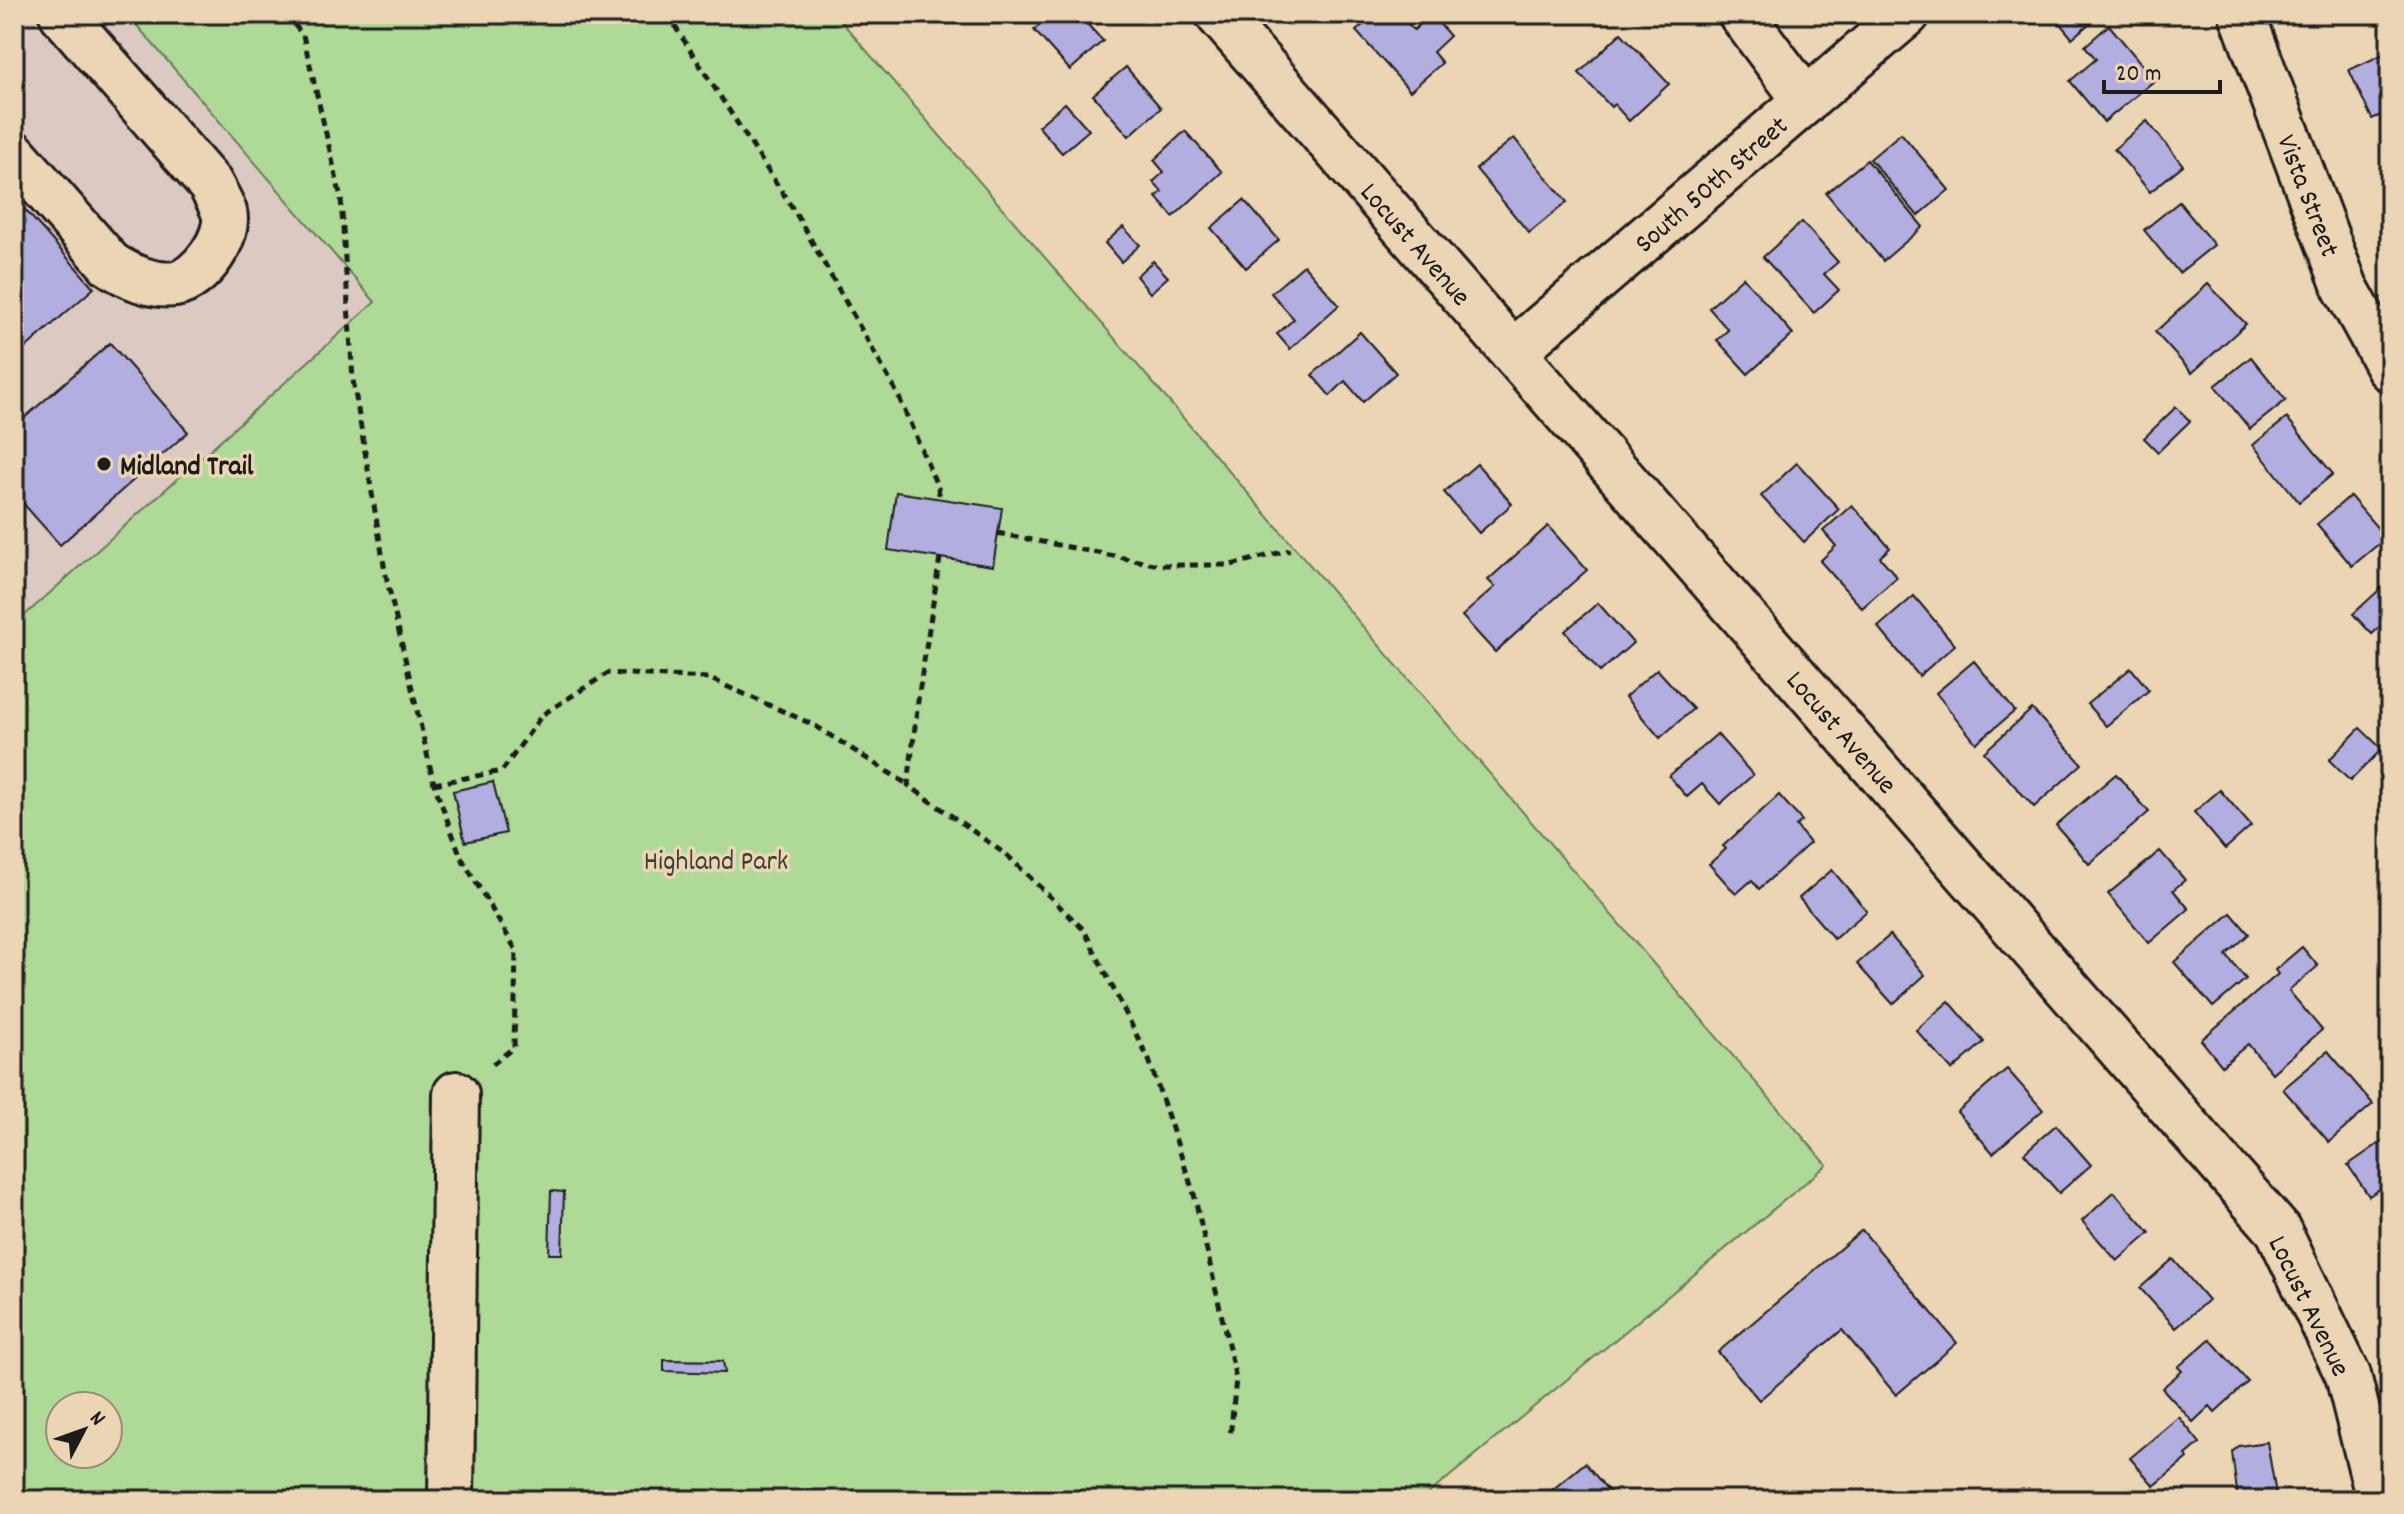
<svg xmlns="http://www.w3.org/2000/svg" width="2404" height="1514" font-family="Dekko,sans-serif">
<rect width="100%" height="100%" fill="#ecd5b5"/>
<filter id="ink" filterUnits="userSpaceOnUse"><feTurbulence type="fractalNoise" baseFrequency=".0125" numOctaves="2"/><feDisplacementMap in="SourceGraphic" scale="16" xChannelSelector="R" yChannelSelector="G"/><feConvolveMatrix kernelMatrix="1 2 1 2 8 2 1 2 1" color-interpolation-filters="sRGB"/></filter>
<g filter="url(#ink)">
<!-- built -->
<path fill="#dbc9c2" d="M14,14h113l249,288 -362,323z"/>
<!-- green -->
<path fill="#afd996" stroke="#667a59" stroke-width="2" fill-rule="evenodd" d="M127,14h708l992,1151 -406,335h-1407v-875l361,-323zM60,1406h48v48h-48z"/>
<!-- building -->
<g fill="#b2aee0" stroke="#1c1c1c" stroke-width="2">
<path d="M1052,14h26l25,27 -33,29 -36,-40z"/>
<path d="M1375,14h24l15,16 17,-16 19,22 -17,16 9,11 -32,28 -54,-60z"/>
<path d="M2052,14h49l-29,24z"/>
<path d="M2109,25l46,55 -51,42 -34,-41 26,-22 -11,-13z"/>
<path d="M1621,33l48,51 -40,37 -15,-17 -3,3 -32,-34z"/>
<path d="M2390,51v60l-18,8 -23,-49z"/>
<path d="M1126,67l35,41 -32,28 -36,-41z"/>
<path d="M1065,103l24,27 -27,23 -24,-27z"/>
<path d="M2147,121l36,44 -33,27 -36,-43z"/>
<path d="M1185,131l37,41 -49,45 -17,-20 6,-5 -9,-10 11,-10 -10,-12z"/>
<path d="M1901,133l48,57 -31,26 -48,-57z"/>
<path d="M1514,138l53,64 -38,31 -53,-64z"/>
<path d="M1867,160l56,67 -40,34 -57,-68z"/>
<path d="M14,197l80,91 -80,70z"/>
<path d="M1244,200l35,40 -33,28 -35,-40z"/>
<path d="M2179,202l35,43 -35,28 -35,-43z"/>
<path d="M1802,222l36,40 -14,12 15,16 -25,23 -51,-56z"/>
<path d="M1123,227l17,18 -19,17 -16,-19z"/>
<path d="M1153,261l15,16 -18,16 -14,-17z"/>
<path d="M1304,265l35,40 -49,44 -13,-15 17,-15 -23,-26z"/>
<path d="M1743,277l50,57 -45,40 -31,-34 11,-10 -19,-22z"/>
<path d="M2208,284l38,40 -54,49 -37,-41z"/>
<path d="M1360,332l36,41 -33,29 -18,-21 -15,15 -18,-21z"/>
<path d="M110,343l78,89 -128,113 -46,-52v-66z"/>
<path d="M2251,357l35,43 -36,29 -35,-43z"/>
<path d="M2176,407l14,14 -32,31 -14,-14z"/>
<path d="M2287,418l46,56 -34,28 -46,-57z"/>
<path d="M1797,463l42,46 -35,33 -43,-46z"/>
<path d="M1477,464l35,40 -33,29 -35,-41z"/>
<path d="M896,492l106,16 -9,58 -105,-16z"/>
<path d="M2350,496l36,42 -34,28 -35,-42z"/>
<path d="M1852,505l38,43 -10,9 17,20 -35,31 -42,-47 16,-15 -13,-15z"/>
<path d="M1548,526l39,44 -92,82 -33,-36 33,-29 -7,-7z"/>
<path d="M2390,580v38l-18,16 -19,-20z"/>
<path d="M1914,596l41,49 -36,31 -41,-49z"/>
<path d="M1598,603l35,40 -33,29 -35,-41z"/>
<path d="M1974,661l41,50 -39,32 -40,-50z"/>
<path d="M2131,668l18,22 -43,36 -19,-22z"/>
<path d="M1657,669l36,40 -33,29 -35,-41z"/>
<path d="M2032,709l50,55 -48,43 -50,-55z"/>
<path d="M2360,728l22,21 -32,32 -21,-21z"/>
<path d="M1717,734l36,41 -33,29 -18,-20 -15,13 -18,-21z"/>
<path d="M2116,774l33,38 -60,52 -33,-39z"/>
<path d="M493,782l13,51 -41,9 -12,-51z"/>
<path d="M2220,790l31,36 -26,23 -31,-37z"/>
<path d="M1779,795l23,26 -6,5 14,17 -51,46 -7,-9 -16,14 -27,-30 17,-15 -3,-3z"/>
<path d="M2160,851l25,29 -12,10 16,19 -40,34 -41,-49z"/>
<path d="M1832,870l35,41 -33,28 -35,-41z"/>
<path d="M2231,913l18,21 -23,21 20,24 -33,28 -39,-45z"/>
<path d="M1890,935l35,40 -32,29 -36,-40z"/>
<path d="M2302,947l16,19 -29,25 33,39 -50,43 -24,-29 -26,22 -21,-26 77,-66 -3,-4z"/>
<path d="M1949,1001l35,41 -32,28 -36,-40z"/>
<path d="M2328,1051l45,53 -44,38 -46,-53z"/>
<path d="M2007,1069l36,41 -50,43 -36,-41z"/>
<path d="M2056,1125l35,40 -32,28 -35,-40z"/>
<path d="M2390,1136v46l-21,14 -21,-31z"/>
<path d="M551,1191l13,1 -2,62h-13z"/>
<path d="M2114,1192l36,41 -33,28 -35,-40z"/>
<path d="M1862,1230l95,113 -61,52 -54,-65 -83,70 -41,-48z"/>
<path d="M2173,1259l35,41 -32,28 -36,-40z"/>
<path d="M2210,1339l38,43 -33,30 -5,-6 -17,16 -31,-34 20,-17 -4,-4z"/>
<path d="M664,1360l59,1 2,12 -61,-2z"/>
<path d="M2179,1417l21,26 -14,12 2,3 -34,28 -24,-28z"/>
<path d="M2267,1442l10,58h-39l-6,-48 7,-6z"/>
<path d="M1585,1463l31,37h-76z"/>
</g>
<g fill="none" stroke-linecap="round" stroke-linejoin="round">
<!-- minor casing -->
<g stroke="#1c1c1c" stroke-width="50">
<g id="minor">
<path d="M1218,14l1060,1216 70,145 31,125"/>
<path d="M1741,14l65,87"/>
<path d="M2242,14l103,273 45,82"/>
<path d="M14,154l96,110c18,12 43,23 65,20 25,-4 56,-48 49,-72 -3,-9 -9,-19 -14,-28l-148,-170"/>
<path d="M1513,352l394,-338"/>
<path d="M451,1500l5,-406"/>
</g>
</g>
<!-- path -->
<g stroke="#1c1c1c" stroke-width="5" stroke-dasharray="8 6" stroke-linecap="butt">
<path d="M285,14l18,21 38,163 12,182 32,191 49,213 27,73 55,93 -2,97 -26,21"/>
<path d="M667,14l131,203 99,176 41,95 2,11"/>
<path d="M997,533l162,32h72l59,-15"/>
<path d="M940,558l-21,135 -11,92 100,71 76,74 65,130 45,134 42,185 -6,59"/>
<path d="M434,784l68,-13 40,-56 66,-42 100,5 106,47 93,59"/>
</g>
<!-- minor -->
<use href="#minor" stroke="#ecd5b5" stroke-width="44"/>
</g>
</g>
<!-- markers -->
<circle fill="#1c1c1c" stroke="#ecd5b5" stroke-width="3" cx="104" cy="464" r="8"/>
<g text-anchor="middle" stroke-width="7" stroke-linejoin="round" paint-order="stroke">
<!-- street labels -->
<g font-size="28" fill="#1c1c1c" stroke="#ecd5b5">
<text transform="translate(1710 183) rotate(-41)" y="10">South 50th Street</text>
<text transform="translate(2310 195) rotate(69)" y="10">Vista Street</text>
<text transform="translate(1417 243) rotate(49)" y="10">Locust Avenue</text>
<text transform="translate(1843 731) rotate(49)" y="10">Locust Avenue</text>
<text transform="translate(2311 1305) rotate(64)" y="10">Locust Avenue</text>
</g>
<!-- poi labels -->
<g font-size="28" font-weight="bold" fill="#1c1c1c" stroke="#ecd5b5" text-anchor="start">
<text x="120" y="474">Midland Trail</text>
</g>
<!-- park labels -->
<g font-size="28" fill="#394234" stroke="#ecd5b5">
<text x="716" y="869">Highland Park</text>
</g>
</g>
<!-- margin -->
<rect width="2404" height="1514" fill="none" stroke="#ecd5b5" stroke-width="48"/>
<rect x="24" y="24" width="2356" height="1466" fill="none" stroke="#1c1c1c" stroke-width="3" filter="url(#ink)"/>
<!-- north arrow -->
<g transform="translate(84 1430) rotate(49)"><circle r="38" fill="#ecd5b5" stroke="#998b78" stroke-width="2"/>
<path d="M0-6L14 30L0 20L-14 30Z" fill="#1c1c1c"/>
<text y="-12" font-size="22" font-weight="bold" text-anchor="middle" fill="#1c1c1c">N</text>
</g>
<!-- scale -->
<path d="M2104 80v12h116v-12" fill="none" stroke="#1c1c1c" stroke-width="4"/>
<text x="2116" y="80" font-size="24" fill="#1c1c1c" stroke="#ecd5b5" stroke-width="6" paint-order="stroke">20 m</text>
</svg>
